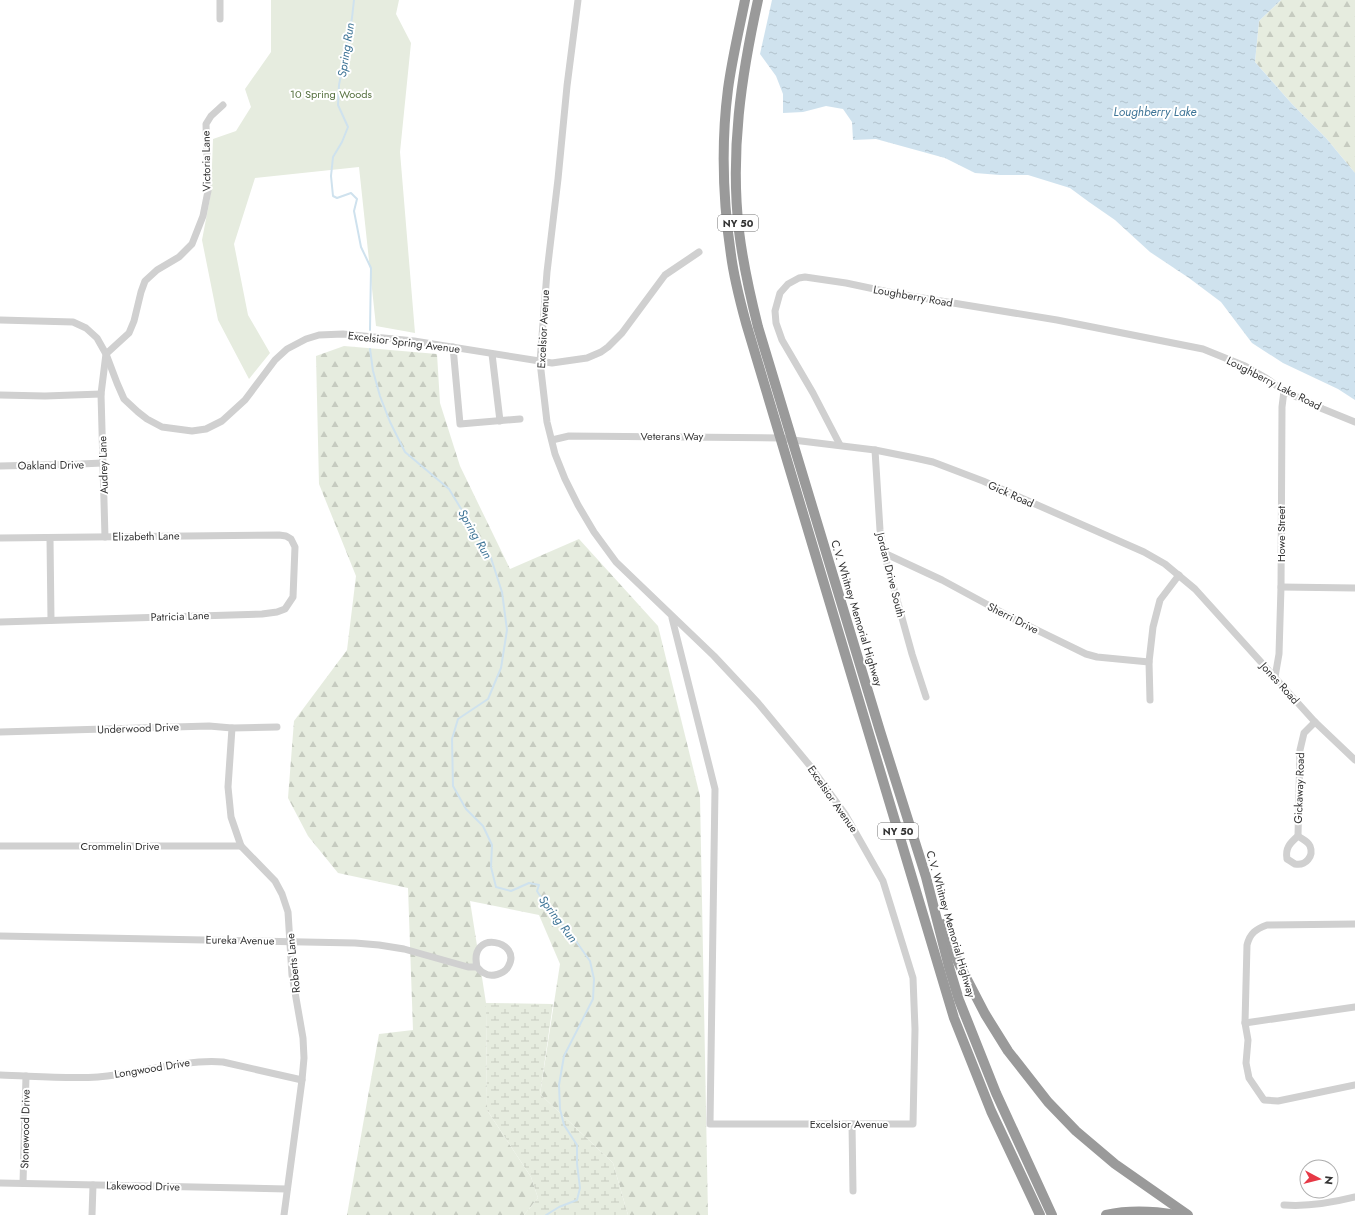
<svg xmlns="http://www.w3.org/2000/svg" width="1355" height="1215" font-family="Jost,sans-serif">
<defs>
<pattern id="forest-firs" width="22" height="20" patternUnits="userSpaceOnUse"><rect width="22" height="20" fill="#e6ecdf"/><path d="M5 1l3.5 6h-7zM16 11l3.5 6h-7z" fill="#c6cbc0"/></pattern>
<pattern id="wetland-marsh" width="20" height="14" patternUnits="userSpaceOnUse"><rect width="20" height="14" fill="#e6ecdf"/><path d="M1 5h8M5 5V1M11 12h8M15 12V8" fill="none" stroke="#c6cbc0"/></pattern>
<pattern id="water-ripples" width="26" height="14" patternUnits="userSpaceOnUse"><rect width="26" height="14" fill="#cfe2ee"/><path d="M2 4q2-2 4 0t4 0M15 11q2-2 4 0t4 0" fill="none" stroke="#b2c2cd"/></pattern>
</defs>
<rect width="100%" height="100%" fill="#fff"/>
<!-- forest -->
<g fill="url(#forest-firs)">
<path d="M1281,0h74v173l-29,-35 -34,-34 -37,-42 4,-41z"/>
<path d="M344,346l93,8 3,49 20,63 50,103 69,-30 79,87 42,170 8,419h-80l-15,-52 -73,-69 20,-130 -21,-49 -69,-14 16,102 1,107 44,67 7,21 -14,17h-177l32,-181 34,-4 -5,-142 -70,-15 -30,-37 -20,-38 6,-77 53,-71 9,-74 -37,-92 -3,-128z"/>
</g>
<!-- wetland -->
<path fill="url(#wetland-marsh)" d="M486,1003l67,1 -13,90 73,69 15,52h-104l14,-17 -7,-21 -44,-67z"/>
<!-- green -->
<path fill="#e6ecdf" d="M271,0h128l-3,14 15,29 -11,109 15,181 -39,-7 -17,-159 -104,11 -21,66 14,71 22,38 -21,26 -31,-59 -16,-80 9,-47 2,-54 23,-8 15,-24 -6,-18 26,-37z"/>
<!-- water -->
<path fill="url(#water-ripples)" d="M772,0h509l-22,21 -4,41 37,42 34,34 29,35v227l-17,-11 -55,-26 -31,-20 -31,-41 -32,-24 -39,-26 -35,-32 -26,-18 -19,-14 -42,-13h-28l-25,-2 -30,-15 -69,-19 -23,1 -1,-18 -9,-13 -17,-3 -23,6 -20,1v-19l-7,-18 -16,-22z"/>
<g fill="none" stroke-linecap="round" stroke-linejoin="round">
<!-- stream -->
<g stroke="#cfe2ee" stroke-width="2">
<path d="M354,0l-2,18 -13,67 -1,20 10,22 -6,15 -9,15 -2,19 2,20 4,2 14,-5 6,6 -3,12 7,36 10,21 -1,62"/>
<path d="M370,349l3,22 7,25 10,26 15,30 44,37 42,69 11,34 5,38 -6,38 -13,31 -30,20 -6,20 1,47 13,23 17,17 9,19 -1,22 5,20 15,4 18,-8 10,2 -2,6 7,11 29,35 17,24 4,18 -1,20 -29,57 -5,29 1,24 4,16 13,20v19l3,24 -3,12 -18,7 -13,8"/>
</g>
<!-- minor -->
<g stroke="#d0d0d0" stroke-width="7">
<path d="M220,0v19"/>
<path d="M578,0l-11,86 -9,93 -11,93 -7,90 7,60 8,32 10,25 13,26 16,27 22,30 98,94 44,47 53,64 34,47 38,67 30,97 2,51 -2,95h-203l5,-335 -43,-171"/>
<path d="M223,105l-12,11 -5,8 2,67 -5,25 -11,28 -13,13 -22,13 -12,11 -4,11 -7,29 -5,12 -23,21 11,29 7,16 14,13 9,7 15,8 30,4 14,-2 16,-8 23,-21 30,-40 12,-11 19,-10 13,-4 24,-1 71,7 138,22 35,-5 14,-6 7,-5 14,-14 43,-58 34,-23"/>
<path d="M0,320l73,2 13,6 11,10 9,16 -5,40 4,143"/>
<path d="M453,347l7,77 60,-5"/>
<path d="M492,354l8,67"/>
<path d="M0,395l45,1 56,-2"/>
<path d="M552,440l17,-4 212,2 12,2 82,10 40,8 18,4 50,19 161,71 21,12 30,25 120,133 40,38"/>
<path d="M840,445l-27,-52 -31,-53 -6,-17 -1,-12 5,-18 8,-9 11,-6 6,-1 41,6 52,11 159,26 146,29 42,17 21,12 18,13 39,18 32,13"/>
<path d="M875,450l5,80 4,23 28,101 14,43"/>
<path d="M0,466l81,-2 21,-1"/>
<path d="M0,538l279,-3 7,1 5,3 4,8 -2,50 -8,12 -8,3 -15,2 -262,8"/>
<path d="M50,538l1,82"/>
<path d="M884,553l58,27 72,39 72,35 11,3 52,5"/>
<path d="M1281,587l74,1"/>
<path d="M1275,677l4,-23 2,-67 1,-180 2,-16"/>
<path d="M1150,700l-1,-38 4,-35 7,-27 19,-25"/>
<path d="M232,728l-4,59 3,30 10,29 34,35 7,13 6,18 4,63 11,63 1,20 -2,22 -18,135"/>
<path d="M0,732l209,-6 23,2 45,-1"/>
<path d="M1298,836l2,-86 4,-17 11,-11"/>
<path d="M1298,836c4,3 10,5 12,10 4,10 -4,20 -15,18 -2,-1 -6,-4 -8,-5 -2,-11 3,-16 11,-23z"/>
<path d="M0,846h241"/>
<path d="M1355,924l-88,1c-11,4 -17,8 -20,20l-2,78 3,17 -2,23 3,15 15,22 14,1 77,-16"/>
<path d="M0,936l355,7 24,2 25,4 64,18h9c2,2 4,5 7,6 7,5 20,1 24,-6 16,-26 -40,-39 -31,0"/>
<path d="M1245,1023l110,-16"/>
<path d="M0,1075c33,1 66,4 98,2 42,-3 82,-18 125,-15l79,18"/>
<path d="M852,1124l1,67"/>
<path d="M0,1183l287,6"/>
<path d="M23,1183l3,-107"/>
<path d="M1284,1205c24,2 47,-2 71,-8"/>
<path d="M92,1215l1,-30"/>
</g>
<!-- highway -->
<g stroke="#9a9a9a" stroke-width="10">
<path d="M745,0c-6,30 -13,59 -17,89 -7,55 -5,112 3,166 3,23 9,46 15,68l208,695 37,93 49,104"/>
<path d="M758,0c-17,77 -28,152 -19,231 4,33 11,64 19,96l122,404 46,146 23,90 10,33 37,93 56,122"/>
<path d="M944,924l14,38 27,52 23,37 40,51 28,29 39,33 73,51"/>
<path d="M1106,1215c23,-5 47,-4 70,0"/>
</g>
</g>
<g text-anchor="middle" stroke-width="4" stroke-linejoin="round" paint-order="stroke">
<!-- shield labels -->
<g fill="#fff" stroke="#707070" stroke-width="1">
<rect x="718" y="215" width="40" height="16" rx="3"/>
<rect x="878" y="823" width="40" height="16" rx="3"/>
</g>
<g font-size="10" font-weight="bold" fill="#333">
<text x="738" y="227">NY 50</text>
<text x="898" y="835">NY 50</text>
</g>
<!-- park labels -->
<g font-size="11" fill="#56703f" stroke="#fff">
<text x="331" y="98">10 Spring Woods</text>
</g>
<!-- street labels -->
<g font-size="11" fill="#333" stroke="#fff">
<text transform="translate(206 161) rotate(-91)" y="4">Victoria Lane</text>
<text transform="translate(913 296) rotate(10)" y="4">Loughberry Road</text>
<text transform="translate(543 329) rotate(-87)" y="4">Excelsior Avenue</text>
<text transform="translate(404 342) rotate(7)" y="4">Excelsior Spring Avenue</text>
<text transform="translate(1274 383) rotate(27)" y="4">Loughberry Lake Road</text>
<text x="672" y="440">Veterans Way</text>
<text transform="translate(51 465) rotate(-1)" y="4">Oakland Drive</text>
<text transform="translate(103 465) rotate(-92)" y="4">Audrey Lane</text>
<text transform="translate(1011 494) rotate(24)" y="4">Gick Road</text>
<text transform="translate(1281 534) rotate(-90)" y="4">Howe Street</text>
<text transform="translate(146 536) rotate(-1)" y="4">Elizabeth Lane</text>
<text transform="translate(891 575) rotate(76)" y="4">Jordan Drive South</text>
<text transform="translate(857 613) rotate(73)" y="4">C.V. Whitney Memorial Highway</text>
<text transform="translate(180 616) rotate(-2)" y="4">Patricia Lane</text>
<text transform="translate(1013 618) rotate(27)" y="4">Sherri Drive</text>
<text transform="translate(1280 683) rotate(48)" y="4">Jones Road</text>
<text transform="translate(138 728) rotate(-2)" y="4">Underwood Drive</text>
<text transform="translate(1299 788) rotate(-88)" y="4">Gickaway Road</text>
<text transform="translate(833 799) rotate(55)" y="4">Excelsior Avenue</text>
<text x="120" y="850">Crommelin Drive</text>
<text transform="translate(951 924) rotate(74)" y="4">C.V. Whitney Memorial Highway</text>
<text transform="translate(240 940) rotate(1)" y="4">Eureka Avenue</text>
<text transform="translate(293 963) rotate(-96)" y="4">Roberts Lane</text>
<text transform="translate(152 1068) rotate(-9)" y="4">Longwood Drive</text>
<text x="849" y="1128">Excelsior Avenue</text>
<text transform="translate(25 1129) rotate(-89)" y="4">Stonewood Drive</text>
<text transform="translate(143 1186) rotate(1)" y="4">Lakewood Drive</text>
</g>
<!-- water labels -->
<g font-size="12" font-style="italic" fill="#3f7597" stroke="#fff">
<text transform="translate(346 50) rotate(-81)" y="4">Spring Run</text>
<text x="1155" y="116">Loughberry Lake</text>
<text transform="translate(475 534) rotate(60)" y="4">Spring Run</text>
<text transform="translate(558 919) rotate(53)" y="4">Spring Run</text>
</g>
</g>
<!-- north arrow -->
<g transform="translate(1319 1179) rotate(97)"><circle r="19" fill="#ffffff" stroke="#adadad"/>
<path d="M0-3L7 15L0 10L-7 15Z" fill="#e63946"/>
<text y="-6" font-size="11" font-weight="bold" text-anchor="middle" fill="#333333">N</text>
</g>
</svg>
